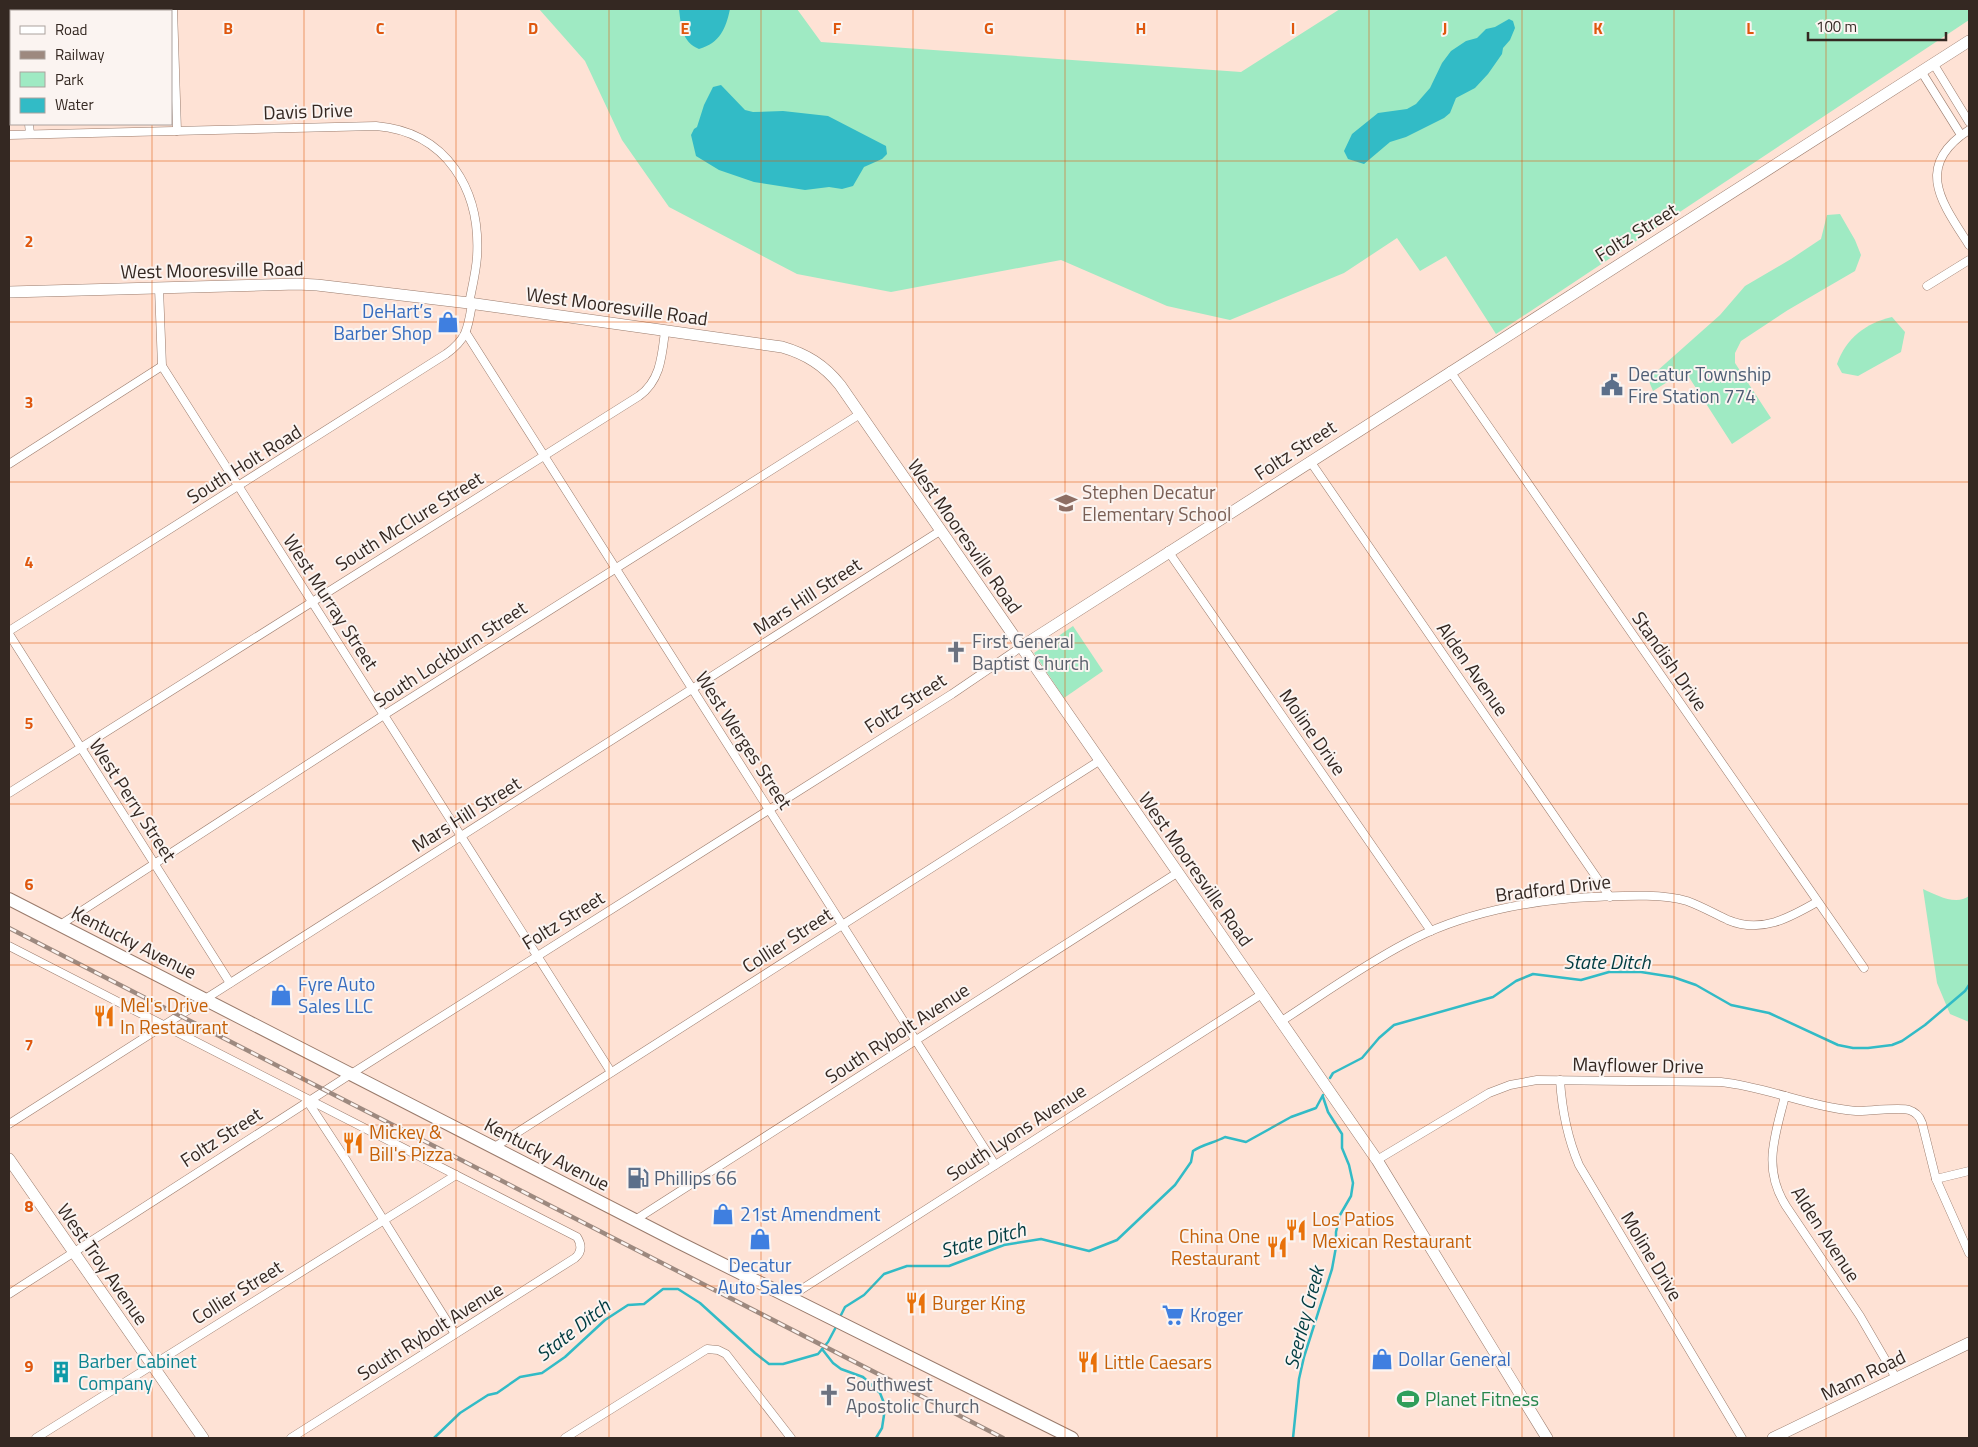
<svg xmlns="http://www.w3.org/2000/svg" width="1978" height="1447" font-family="'Titillium Web',sans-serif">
<rect width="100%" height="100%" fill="#fee2d5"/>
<!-- green -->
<g fill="#9feac3">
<path d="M539,9h258l24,33 420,30 99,-63h629v11l-473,314 -50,-78 -26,15 -23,-33 -53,35 -114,47 -63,-14 -106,-46 -170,32 -94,-18 -128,-67 -47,-67 -37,-79z"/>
<path d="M1840,214l15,26 6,15 -6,16 -67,39 -47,31 -6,12v10l36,55 -39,26 -47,-73 -32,20 -5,-12 72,-64 25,-29 46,-27 30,-20 6,-24z"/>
<path d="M1892,317l13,15 -4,20 -43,24 -16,-3 -5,-9c9,-26 29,-41 55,-47z"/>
<path d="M1073,626l30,45 -39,27 -30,-45z"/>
<path d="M1923,889c13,6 33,17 46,7v126l-19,-8 -13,-31z"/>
</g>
<!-- water -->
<g fill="#32bbc6">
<path d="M679,9h51c-4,19 -10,34 -31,40 -17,-7 -18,-23 -20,-40z"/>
<path d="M1509,19l4,2 2,7 -5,12 -7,8 -1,6 -14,20 -13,14 -19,10 -6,15 -6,5 -38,19 -16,5 -26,22 -16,-5 -4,-8 8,-17 26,-21 29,-4 9,-5 14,-16 12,-25 9,-12 15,-10 11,-3 9,-9 9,-2z"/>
<path d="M721,85l24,25 8,2 30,-1 45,5 58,30 1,8 -5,5 -18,8 -11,19 -11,3 -13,-2 -24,3 -51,-8 -35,-12 -23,-14 -5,-21 3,-6 3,-2 7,-22 9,-18z"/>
</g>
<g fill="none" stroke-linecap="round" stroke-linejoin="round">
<!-- stream -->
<g stroke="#32bbc6" stroke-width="2.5">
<path d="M1330,1078l3,-5 29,-15 17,-20 15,-13 99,-28 23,-16 17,-7 48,6 28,-8h32l32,5 23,8 35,20 38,8 69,32 15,3h15l24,-3 10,-4 23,-16 40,-34 4,-6"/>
<path d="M840,1317l5,-10 19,-12 20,-21 23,-8h42l55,-21 37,-6 48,12 28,-11 58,-55 16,-23 2,-11c10,-7 21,-8 32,-14l21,5 45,-25 25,-9 7,-13"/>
<path d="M822,1349l11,14 8,6 22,8 17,16 4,10v12l-2,13 -6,10"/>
<path d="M434,1438l26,-25 28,-18 9,-2 23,-16 22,-4 23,-16 40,-37 23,-15 16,-1 19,-15h15l22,14 55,50 14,11h14l35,-10 10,-12 9,-17"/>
<path d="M1293,1438l6,-59 5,-22 28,-88 4,-22v-15l4,-17 11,-19 2,-13 -4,-18 -7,-17v-14l-14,-22 -5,-15"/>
</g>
<!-- street casing -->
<g stroke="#9a7b6c" stroke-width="9">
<g id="street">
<path d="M26,9v2"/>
<path d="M173,9l4,122"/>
<path d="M1933,63l36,59"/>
<path d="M1921,71l40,64"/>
<path d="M29,124l1,10"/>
<path d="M1969,130c-56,36 -27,73 0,115"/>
<path d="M9,135l367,-9c71,6 105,64 101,131 -1,15 -5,31 -8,46"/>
<path d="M1927,286l42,-26"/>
<path d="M159,288l3,78 449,706"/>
<path d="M466,333l529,832"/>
<path d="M1450,371l414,597"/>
<path d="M1310,461l300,436"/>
<path d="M9,464l153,-98"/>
<path d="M1168,551l263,380"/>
<path d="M9,631l437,-277c21,-15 22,-26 26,-50"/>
<path d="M9,634l221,349"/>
<path d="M9,793l630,-397c22,-16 23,-41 26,-65"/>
<path d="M60,925l324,-210 476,-301"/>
<path d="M9,946l568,291c5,8 5,15 -2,21l-284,180"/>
<path d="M1280,1022c42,-27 82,-56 126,-79 55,-30 124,-43 186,-46 29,-1 68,-4 95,4 14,5 28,13 41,19 33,14 61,-2 89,-18"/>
<path d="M1560,1080c2,31 7,57 19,85l163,273"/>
<path d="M1785,1096c-10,40 -23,72 1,110l74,110 36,62"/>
<path d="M308,1102l38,58 109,174"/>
<path d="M9,1124l931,-593"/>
<path d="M493,1148l606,-387"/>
<path d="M1377,1160l112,-67 21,-8 27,-5 184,2c46,5 89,25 135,29 11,0 46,-4 53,-1 7,2 11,7 13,13l14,56 33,74"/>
<path d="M1936,1179l33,-8"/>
<path d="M635,1220l542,-347"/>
<path d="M9,1294l342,-220 601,-380 69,-47"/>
<path d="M788,1298l474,-304"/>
<path d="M36,1438l420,-263"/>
<path d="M565,1438l142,-89 11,1 8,4 65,84"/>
</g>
</g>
<!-- secondary casing -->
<g stroke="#9a7b6c" stroke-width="12">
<g id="secondary">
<path d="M9,292l288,-8 20,1 152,18 313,44c24,7 42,18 58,38l537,775 170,278"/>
<path d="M1021,647l948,-606"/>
<path d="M9,1159l194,279"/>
<path d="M1773,1438l196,-95"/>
</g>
</g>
<!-- primary casing -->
<g stroke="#9a7b6c" stroke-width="14">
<path id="primary" d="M9,899l669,343 394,196"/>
</g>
<!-- street -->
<use href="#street" stroke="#fff" stroke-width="8"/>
<!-- secondary -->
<use href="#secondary" stroke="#fff" stroke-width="11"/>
<!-- primary -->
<use href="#primary" stroke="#fff" stroke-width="12"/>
<!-- rail casing -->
<g stroke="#9d897f" stroke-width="4.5">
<path id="rail" d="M9,928l994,510"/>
</g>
<!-- rail -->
<use href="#rail" stroke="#fbf4f1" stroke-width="2.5" stroke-dasharray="8" stroke-linecap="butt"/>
</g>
<!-- grid -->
<path fill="none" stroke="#df570d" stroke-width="1" stroke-opacity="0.55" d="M152,9v2M304,9v1429M456,9v1429M609,9v1429M761,9v1429M913,9v1429M1065,9v1429M1217,9v1429M1369,9v1429M1522,9v1429M1674,9v1429M1826,9v1429M152,124v1314M9,161h1960M9,322h1960M9,482h1960M9,643h1960M9,804h1960M9,965h1960M9,1125h1960M9,1286h1960"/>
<!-- icons -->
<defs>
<g id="shop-bare" transform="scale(1.725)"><path d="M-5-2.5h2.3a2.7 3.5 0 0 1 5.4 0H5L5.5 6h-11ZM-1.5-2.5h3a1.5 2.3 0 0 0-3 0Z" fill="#3f7fe0" stroke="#fbf4f1" stroke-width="2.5" paint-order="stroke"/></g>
<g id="civic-bare" transform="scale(1.725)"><path d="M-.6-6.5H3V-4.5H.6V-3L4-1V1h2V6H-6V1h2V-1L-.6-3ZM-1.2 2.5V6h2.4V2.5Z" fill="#5c6f8a" stroke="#fbf4f1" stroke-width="2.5" paint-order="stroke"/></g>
<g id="school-bare" transform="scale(1.725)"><path d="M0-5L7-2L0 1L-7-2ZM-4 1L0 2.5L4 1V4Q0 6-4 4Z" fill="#8d6e63" stroke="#fbf4f1" stroke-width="2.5" paint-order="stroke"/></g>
<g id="church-bare" transform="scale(1.725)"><path d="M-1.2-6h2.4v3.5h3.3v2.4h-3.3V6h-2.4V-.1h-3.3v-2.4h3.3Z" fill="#6b7280" stroke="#fbf4f1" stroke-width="2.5" paint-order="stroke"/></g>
<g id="restaurant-bare" transform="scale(1.725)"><path d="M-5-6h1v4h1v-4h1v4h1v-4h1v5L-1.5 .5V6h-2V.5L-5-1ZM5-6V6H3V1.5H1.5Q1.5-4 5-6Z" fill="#e8710a" stroke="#fbf4f1" stroke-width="2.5" paint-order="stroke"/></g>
<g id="fuel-bare" transform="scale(1.725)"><path d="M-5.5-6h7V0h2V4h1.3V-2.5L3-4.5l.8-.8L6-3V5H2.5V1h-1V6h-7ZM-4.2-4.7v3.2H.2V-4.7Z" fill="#5c6f8a" stroke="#fbf4f1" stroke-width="2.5" paint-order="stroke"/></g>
<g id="supermarket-bare" transform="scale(1.725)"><path d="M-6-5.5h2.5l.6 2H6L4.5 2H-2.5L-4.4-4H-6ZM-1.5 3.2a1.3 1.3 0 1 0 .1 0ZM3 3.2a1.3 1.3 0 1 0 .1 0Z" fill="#3f7fe0" stroke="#fbf4f1" stroke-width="2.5" paint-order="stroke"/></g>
<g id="building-bare" transform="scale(1.725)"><path d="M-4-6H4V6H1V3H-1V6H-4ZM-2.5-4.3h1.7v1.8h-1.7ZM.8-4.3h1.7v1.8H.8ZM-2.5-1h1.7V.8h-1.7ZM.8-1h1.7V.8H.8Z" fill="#0f9aa8" stroke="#fbf4f1" stroke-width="2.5" paint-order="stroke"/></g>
<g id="stadium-bare" transform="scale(1.725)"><path d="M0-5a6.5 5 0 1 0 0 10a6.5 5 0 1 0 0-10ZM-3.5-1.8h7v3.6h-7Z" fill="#2e9e5b" stroke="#fbf4f1" stroke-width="2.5" paint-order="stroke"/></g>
</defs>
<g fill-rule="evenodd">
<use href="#shop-bare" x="448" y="322"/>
<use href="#civic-bare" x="1612" y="385"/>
<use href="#school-bare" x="1066" y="503"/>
<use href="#church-bare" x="956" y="652"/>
<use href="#shop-bare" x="281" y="995"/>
<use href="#restaurant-bare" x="104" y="1016"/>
<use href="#restaurant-bare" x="353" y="1143"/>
<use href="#fuel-bare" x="638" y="1178"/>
<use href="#shop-bare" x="723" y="1214"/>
<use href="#restaurant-bare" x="1296" y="1230"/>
<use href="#shop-bare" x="760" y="1239"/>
<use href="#restaurant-bare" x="1277" y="1247"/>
<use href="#restaurant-bare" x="916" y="1303"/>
<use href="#supermarket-bare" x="1173" y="1315"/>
<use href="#shop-bare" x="1382" y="1359"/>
<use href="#restaurant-bare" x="1088" y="1362"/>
<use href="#building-bare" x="61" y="1372"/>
<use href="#church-bare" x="829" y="1395"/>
<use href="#stadium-bare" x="1408" y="1399"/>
</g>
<g text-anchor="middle" stroke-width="4" stroke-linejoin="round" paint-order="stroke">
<!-- street labels -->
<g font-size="19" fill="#342822" stroke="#fbf4f1">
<text transform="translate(308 111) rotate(-2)" y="7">Davis Drive</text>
<text transform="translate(1636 232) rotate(-32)" y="7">Foltz Street</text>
<text transform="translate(212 270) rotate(-1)" y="7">West Mooresville Road</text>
<text transform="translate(617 306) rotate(8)" y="7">West Mooresville Road</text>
<text transform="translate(1295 450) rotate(-33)" y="7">Foltz Street</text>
<text transform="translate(244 464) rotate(-32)" y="7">South Holt Road</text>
<text transform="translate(409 521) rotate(-32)" y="7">South McClure Street</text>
<text transform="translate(965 536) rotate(55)" y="7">West Mooresville Road</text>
<text transform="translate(807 596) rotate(-33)" y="7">Mars Hill Street</text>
<text transform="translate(331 602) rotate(57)" y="7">West Murray Street</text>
<text transform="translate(450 654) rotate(-33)" y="7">South Lockburn Street</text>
<text transform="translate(1670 661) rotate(55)" y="7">Standish Drive</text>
<text transform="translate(1473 669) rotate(55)" y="7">Alden Avenue</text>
<text transform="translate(905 703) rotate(-33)" y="7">Foltz Street</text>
<text transform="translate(1313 732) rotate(55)" y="7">Moline Drive</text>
<text transform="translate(744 740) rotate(57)" y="7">West Werges Street</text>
<text transform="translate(133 800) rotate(57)" y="7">West Perry Street</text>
<text transform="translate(466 814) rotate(-32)" y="7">Mars Hill Street</text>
<text transform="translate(1196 869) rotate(55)" y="7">West Mooresville Road</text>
<text transform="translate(1553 888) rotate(-7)" y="7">Bradford Drive</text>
<text transform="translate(563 920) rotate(-32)" y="7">Foltz Street</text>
<text transform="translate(787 940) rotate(-33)" y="7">Collier Street</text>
<text transform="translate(134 942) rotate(27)" y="7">Kentucky Avenue</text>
<text transform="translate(897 1033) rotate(-33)" y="7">South Rybolt Avenue</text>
<text transform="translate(1638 1065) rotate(1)" y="7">Mayflower Drive</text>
<text transform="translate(1016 1132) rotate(-33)" y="7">South Lyons Avenue</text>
<text transform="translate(221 1137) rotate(-33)" y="7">Foltz Street</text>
<text transform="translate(547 1154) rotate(27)" y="7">Kentucky Avenue</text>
<text transform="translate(1826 1234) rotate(57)" y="7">Alden Avenue</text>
<text transform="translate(1652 1256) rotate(59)" y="7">Moline Drive</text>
<text transform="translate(103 1264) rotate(55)" y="7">West Troy Avenue</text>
<text transform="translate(237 1292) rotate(-32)" y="7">Collier Street</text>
<text transform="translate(430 1331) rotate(-32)" y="7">South Rybolt Avenue</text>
<text transform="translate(1863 1375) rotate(-26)" y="7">Mann Road</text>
</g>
<!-- shop labels -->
<g font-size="19" fill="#366cbe" stroke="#fbf4f1" text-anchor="start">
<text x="432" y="318" text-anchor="end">DeHart’s<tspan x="432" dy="22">Barber Shop</tspan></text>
<text x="298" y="991">Fyre Auto<tspan x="298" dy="22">Sales LLC</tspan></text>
<text x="740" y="1221">21st Amendment</text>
<text x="760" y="1272" text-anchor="middle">Decatur<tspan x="760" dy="22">Auto Sales</tspan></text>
<text x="1190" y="1322">Kroger</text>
<text x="1398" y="1366">Dollar General</text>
</g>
<!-- service labels -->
<g font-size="19" fill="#4e5e75" stroke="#fbf4f1" text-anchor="start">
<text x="1628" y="381">Decatur Township<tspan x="1628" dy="22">Fire Station 774</tspan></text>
<text x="654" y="1185">Phillips 66</text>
</g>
<!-- education labels -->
<g font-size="19" fill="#785e54" stroke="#fbf4f1" text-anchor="start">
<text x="1082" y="499">Stephen Decatur<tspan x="1082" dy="22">Elementary School</tspan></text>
</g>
<!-- worship labels -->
<g font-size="19" fill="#5b616d" stroke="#fbf4f1" text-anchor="start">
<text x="972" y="648">First General<tspan x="972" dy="22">Baptist Church</tspan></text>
<text x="846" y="1391">Southwest<tspan x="846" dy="22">Apostolic Church</tspan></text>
</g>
<!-- food labels -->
<g font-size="19" fill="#c56008" stroke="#fbf4f1" text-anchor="start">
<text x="120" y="1012">Mel's Drive<tspan x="120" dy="22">In Restaurant</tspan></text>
<text x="369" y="1139">Mickey &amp;<tspan x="369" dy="22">Bill's Pizza</tspan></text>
<text x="1312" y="1226">Los Patios<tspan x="1312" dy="22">Mexican Restaurant</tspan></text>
<text x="1260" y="1243" text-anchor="end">China One<tspan x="1260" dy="22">Restaurant</tspan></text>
<text x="932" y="1310">Burger King</text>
<text x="1104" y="1369">Little Caesars</text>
</g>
<!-- culture labels -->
<g font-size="19" fill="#0d838f" stroke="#fbf4f1" text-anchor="start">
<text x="78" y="1368">Barber Cabinet<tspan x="78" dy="22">Company</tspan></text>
</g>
<!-- leisure labels -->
<g font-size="19" fill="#27864d" stroke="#fbf4f1" text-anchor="start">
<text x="1425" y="1406">Planet Fitness</text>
</g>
<!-- water labels -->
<g font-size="20" font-style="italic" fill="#003c41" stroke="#fbf4f1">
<text x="1607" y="969">State Ditch</text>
<text transform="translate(983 1240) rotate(-15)" y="7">State Ditch</text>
<text transform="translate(1304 1318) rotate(-75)" y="7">Seerley Creek</text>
<text transform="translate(573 1330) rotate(-38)" y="7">State Ditch</text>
</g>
</g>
<g font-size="16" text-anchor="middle" font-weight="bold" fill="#df570d" stroke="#fbf4f1" stroke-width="4" stroke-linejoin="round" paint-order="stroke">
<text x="228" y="34">B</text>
<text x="380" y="34">C</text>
<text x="533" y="34">D</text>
<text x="685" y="34">E</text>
<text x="837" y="34">F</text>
<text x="989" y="34">G</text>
<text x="1141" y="34">H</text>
<text x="1293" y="34">I</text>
<text x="1445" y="34">J</text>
<text x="1598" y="34">K</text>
<text x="1750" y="34">L</text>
<text x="29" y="247">2</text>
<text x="29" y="408">3</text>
<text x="29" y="568">4</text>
<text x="29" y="729">5</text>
<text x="29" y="890">6</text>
<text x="29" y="1051">7</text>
<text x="29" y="1212">8</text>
<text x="29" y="1372">9</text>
</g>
<!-- border -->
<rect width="1978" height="1447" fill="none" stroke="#342822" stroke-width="20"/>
<!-- legend -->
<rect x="10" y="10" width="162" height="115" fill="#fbf4f1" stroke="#aba29e"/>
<rect x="20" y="26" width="25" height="8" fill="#ffffff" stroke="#aba29e"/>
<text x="55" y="35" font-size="15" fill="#342822">Road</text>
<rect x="20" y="51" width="25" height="8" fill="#9d897f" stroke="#aba29e"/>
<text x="55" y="60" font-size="15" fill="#342822">Railway</text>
<rect x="20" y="72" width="25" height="15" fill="#9feac3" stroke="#aba29e"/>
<text x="55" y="85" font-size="15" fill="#342822">Park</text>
<rect x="20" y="98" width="25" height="15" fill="#32bbc6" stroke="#aba29e"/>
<text x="55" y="110" font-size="15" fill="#342822">Water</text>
<!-- scale -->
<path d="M1808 32v8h138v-8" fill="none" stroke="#342822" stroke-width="2.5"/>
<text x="1816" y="32" font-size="15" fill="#342822" stroke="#fbf4f1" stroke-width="4" paint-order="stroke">100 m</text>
</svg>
